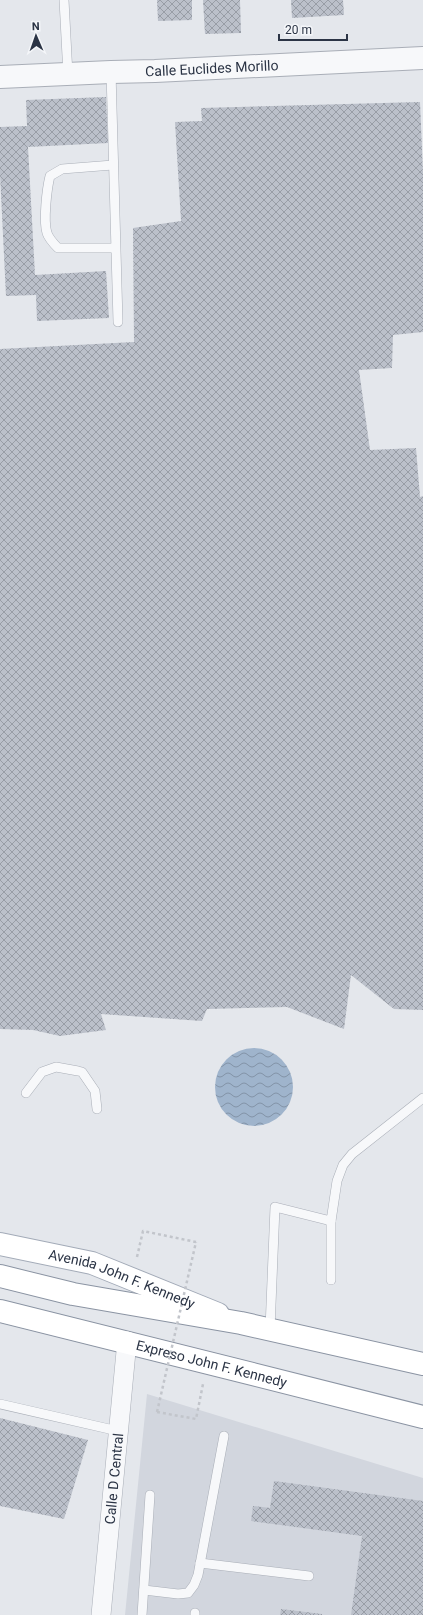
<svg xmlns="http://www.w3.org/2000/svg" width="423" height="1615" font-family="Roboto,sans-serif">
<defs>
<pattern id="water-waves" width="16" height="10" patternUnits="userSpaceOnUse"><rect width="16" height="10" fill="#9fb4cc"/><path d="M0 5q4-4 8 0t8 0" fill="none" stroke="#8293a7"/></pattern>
<pattern id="building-cross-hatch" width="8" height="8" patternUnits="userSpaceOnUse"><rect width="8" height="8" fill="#bbc0ca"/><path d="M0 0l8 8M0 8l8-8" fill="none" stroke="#989da6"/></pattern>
</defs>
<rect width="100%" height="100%" fill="#e4e7ec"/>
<!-- built -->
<path fill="#d2d6de" d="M147,1394l276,84v107l-5,30h-293z"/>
<!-- water -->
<circle fill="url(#water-waves)" cx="254" cy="1087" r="39"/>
<!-- building -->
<g fill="url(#building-cross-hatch)">
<path d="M157,0h35v20l-34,1z"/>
<path d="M203,0h37l1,33 -36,1z"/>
<path d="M291,0h52l1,15 -52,3z"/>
<path d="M106,97l2,46 -80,4 7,128 71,-4 3,47 -72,3 -1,-26 -30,1 -6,-122v-47l27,-1 -1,-26z"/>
<path d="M420,102l3,71v159l-30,3 -1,33 -33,2 11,80 46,-2 4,49 3,-1v514l-29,-1 -43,-34 -7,54 -57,-22 -80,2 -5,12 -101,-7 5,16 -46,6 -27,-6 -33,-1v-680l134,-7 -1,-114 48,-7 -6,-99 27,-1 -1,-13z"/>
<path d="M0,1418l88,22 -24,79 -64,-13z"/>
<path d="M274,1481l149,20v114h-72l11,-79 -111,-15 2,-15 17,2z"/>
<path d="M281,1609l41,5v1h-42z"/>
</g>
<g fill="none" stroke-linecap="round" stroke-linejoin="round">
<!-- service casing -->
<g stroke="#a9aeb7" stroke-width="10">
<g id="service">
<path d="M64,0l4,75"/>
<path d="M111,72l7,250"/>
<path d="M113,165l-51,4 -12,7c-3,12 -7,45 -3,57 2,6 6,10 11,15h57"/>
<path d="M26,1093l16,-21 14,-5 22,4 4,1 13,19 2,18"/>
<path d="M331,1280v-59"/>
<path d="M270,1329l5,-122 56,14 6,-40 6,-16 9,-11 71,-56"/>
<path d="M0,1404l118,27"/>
<path d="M200,1563l109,13"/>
<path d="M144,1590l34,4 10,-1 6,-8 4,-10 26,-139"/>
<path d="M142,1615l8,-120"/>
<path d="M195,1615v-2"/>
</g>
</g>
<!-- minor casing -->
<g stroke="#a9aeb7" stroke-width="20">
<g id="minor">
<path id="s1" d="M101,1615l26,-274"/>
</g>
</g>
<!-- tertiary casing -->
<g stroke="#a9aeb7" stroke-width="24">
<g id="tertiary">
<path id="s2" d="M0,77l111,-5 44,-1 268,-13"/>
</g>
</g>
<!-- primary casing -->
<g stroke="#a3abb8" stroke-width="24">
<g id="primary">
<path id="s3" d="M0,1244l92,19 126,51"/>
</g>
</g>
<!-- trunk casing -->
<g stroke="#8b94a3" stroke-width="24">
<g id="trunk">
<path d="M0,1276l73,18 168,29 182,41"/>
<path id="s4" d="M0,1311c141,34 282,71 423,106"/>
</g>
</g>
<!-- path -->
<g stroke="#c2c5cb" stroke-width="2.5" stroke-dasharray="3 3" stroke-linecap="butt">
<path d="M137,1257l6,-26 53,11"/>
<path d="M157,1412l39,7 7,-35"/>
</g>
<!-- service -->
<use href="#service" stroke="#f7f8fa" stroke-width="9"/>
<!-- minor -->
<use href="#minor" stroke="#f7f8fa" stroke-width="19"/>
<!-- tertiary -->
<use href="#tertiary" stroke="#f7f8fa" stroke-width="22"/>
<!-- primary -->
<use href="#primary" stroke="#fff" stroke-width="22"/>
<!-- trunk -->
<use href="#trunk" stroke="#fff" stroke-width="22"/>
<!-- path-bridge -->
<path stroke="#c2c5cb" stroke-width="2.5" stroke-dasharray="3 3" stroke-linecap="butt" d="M157,1412l39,-170"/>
</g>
<g text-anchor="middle" stroke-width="3" stroke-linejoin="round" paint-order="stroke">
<!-- street labels -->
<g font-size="14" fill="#2b3445" stroke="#f4f6f9">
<text dy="5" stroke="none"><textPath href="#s2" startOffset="212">Calle Euclides Morillo</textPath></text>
<text dy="5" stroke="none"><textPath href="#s3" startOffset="127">Avenida John F. Kennedy</textPath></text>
<text dy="5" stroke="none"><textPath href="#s4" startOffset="218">Expreso John F. Kennedy</textPath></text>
<text dy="5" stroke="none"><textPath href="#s1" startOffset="137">Calle D Central</textPath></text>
</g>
</g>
<!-- north arrow -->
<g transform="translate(36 36) rotate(358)" stroke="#f4f6f9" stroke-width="3" paint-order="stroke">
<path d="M0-3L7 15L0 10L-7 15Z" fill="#2b3445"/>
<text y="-6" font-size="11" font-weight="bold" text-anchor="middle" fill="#2b3445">N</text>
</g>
<!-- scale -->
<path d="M279 34v6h68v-6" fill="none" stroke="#2b3445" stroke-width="2"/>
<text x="285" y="34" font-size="12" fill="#2b3445" stroke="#f4f6f9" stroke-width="3" paint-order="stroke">20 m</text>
</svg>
